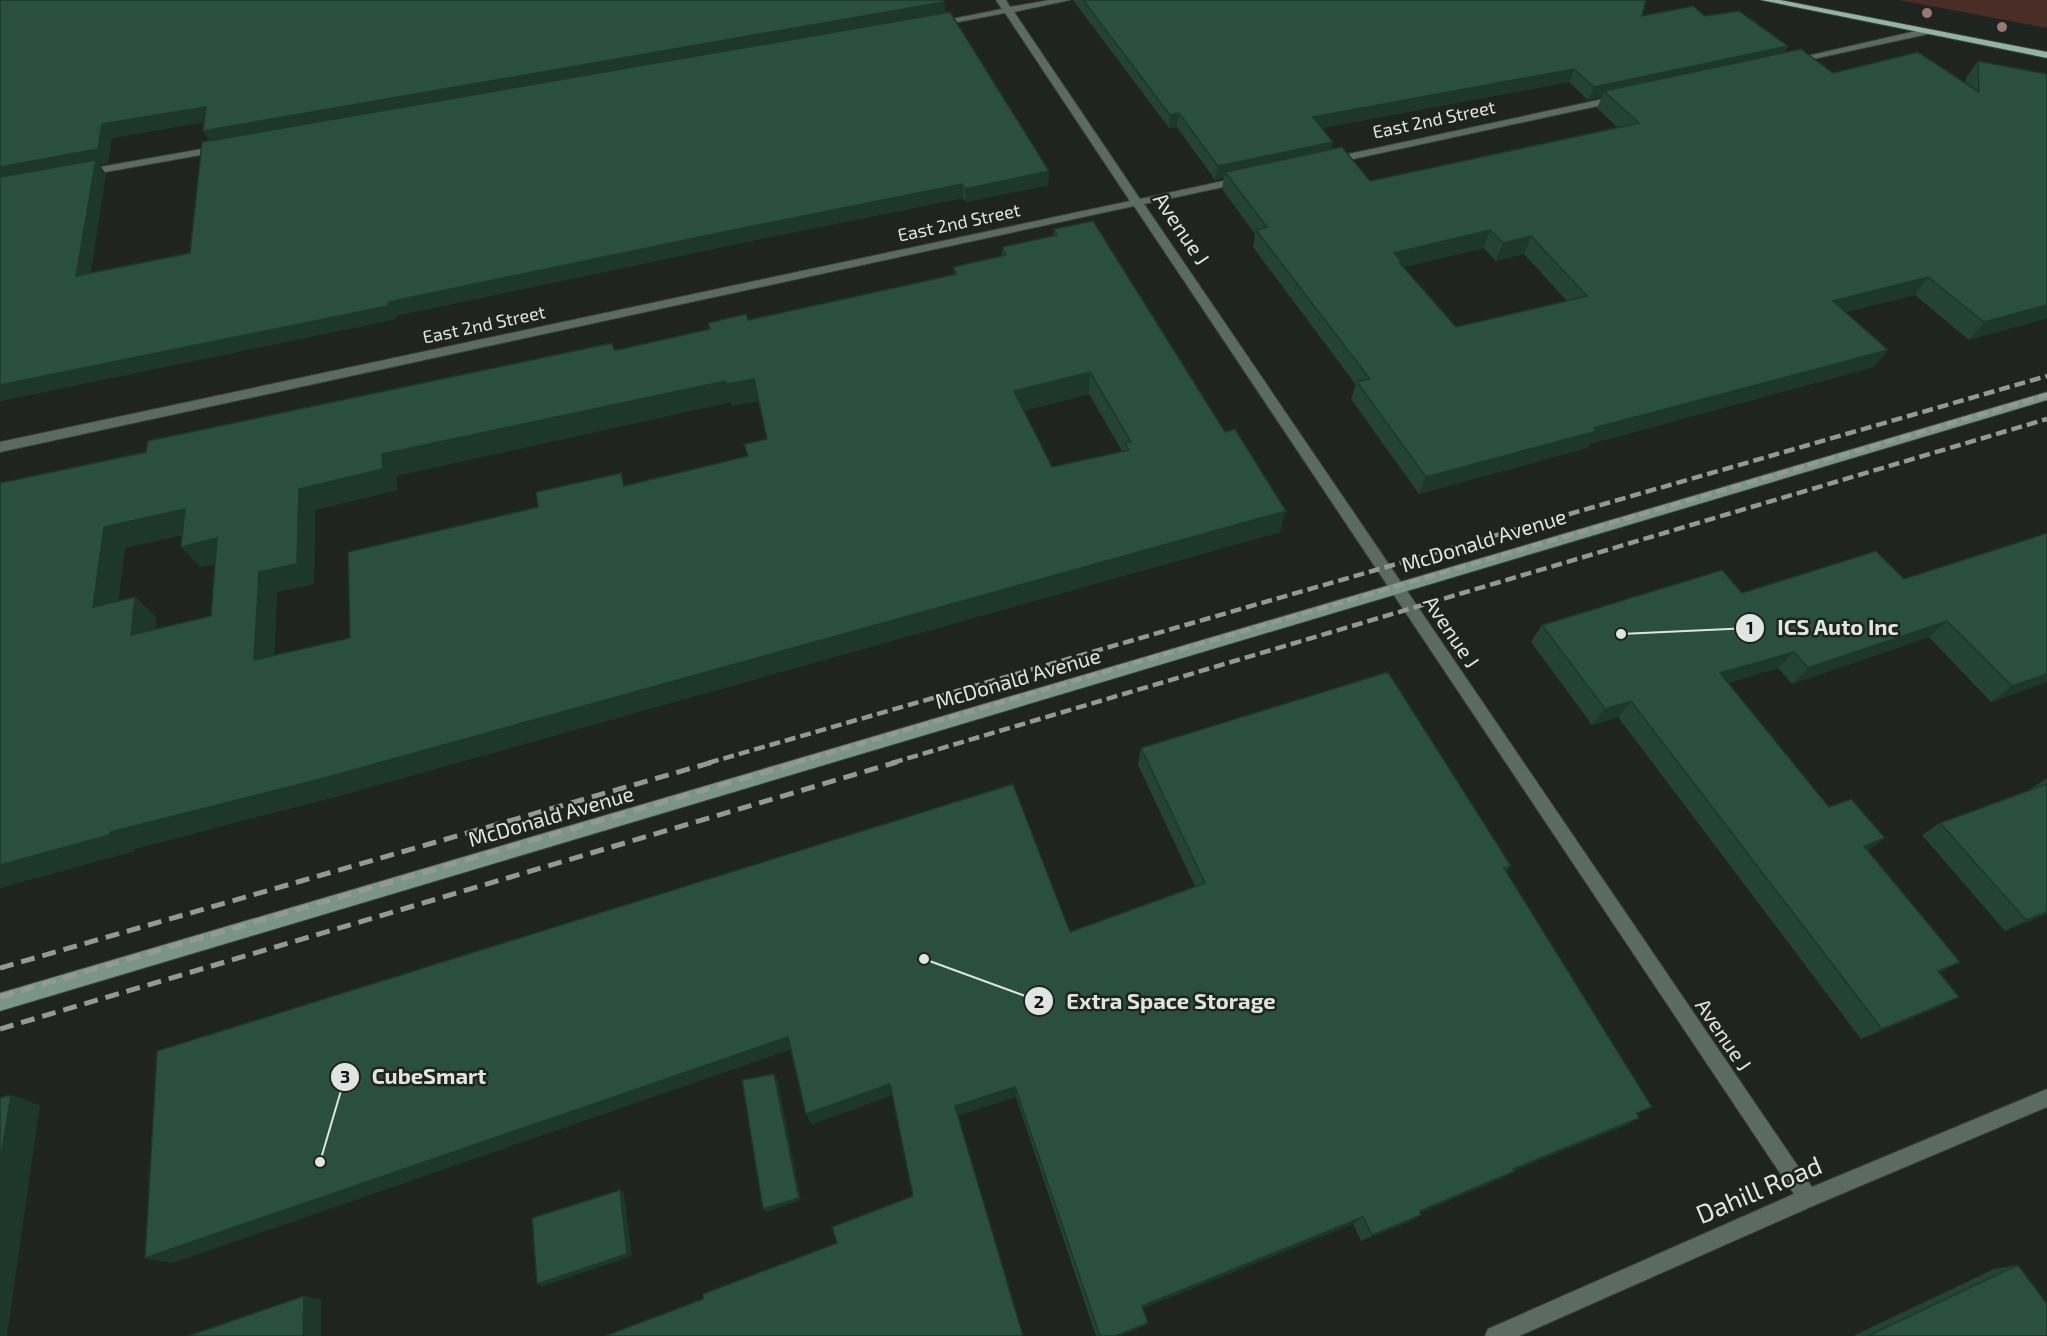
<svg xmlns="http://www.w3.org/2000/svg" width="2047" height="1336" font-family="'Exo 2',sans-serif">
<rect width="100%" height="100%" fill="#1f2421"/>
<!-- green -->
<path fill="#492d26" d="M1899,0h148v28z"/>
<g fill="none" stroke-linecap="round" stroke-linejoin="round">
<!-- street casing -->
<g stroke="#3a3f3c" stroke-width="2">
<g id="street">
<path d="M996,0h10l4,7 40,-7h20l-56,12 126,187 102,-22 5,3 -5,3 -98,21 668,983 235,-98v18l-232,98 -296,131h-34l3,-7 306,-135 -660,-988 -1134,246v-10l1130,-241 -125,-188 -68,13 -5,-3 70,-14z"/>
<path d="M1925,29l5,3 -2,2 -138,30 -5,-3z"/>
<path d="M1617,96l4,1v4l-291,63 -5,-3 5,-3z"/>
<path d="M219,146l4,1v4l-140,25 -5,-3 5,-3z"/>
</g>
</g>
<!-- secondary casing -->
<g stroke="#3a3f3c" stroke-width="2">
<path id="secondary" d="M2047,392v8l-2047,611v-18z"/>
</g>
<!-- primary casing -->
<g stroke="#3a3f3c" stroke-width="2">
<path id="primary" d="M1761,0h19l267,52v6z"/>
</g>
<!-- street -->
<use href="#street" fill="#5b6b63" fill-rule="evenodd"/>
<!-- secondary -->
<use href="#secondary" fill="#7a9487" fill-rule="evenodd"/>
<!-- primary -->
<use href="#primary" fill="#93b4a4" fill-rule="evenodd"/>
<!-- rail-far1 -->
<g stroke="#949896" stroke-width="4.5" stroke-dasharray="11 5" stroke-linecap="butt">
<path d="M708,763l1339,-387"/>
<path d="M795,763l1252,-368"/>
<path d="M892,763l1155,-344"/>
</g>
<!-- rail -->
<g stroke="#949896" stroke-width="5" stroke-dasharray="14 8" stroke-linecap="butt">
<path d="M0,968l713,-206"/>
<path d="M0,997l800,-235"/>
<path d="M0,1029l897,-267"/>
</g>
</g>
<!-- trees -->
<g fill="#9a786d">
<circle cx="1927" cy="13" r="5"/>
<circle cx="2002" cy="27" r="5"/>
</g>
<!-- wall -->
<g fill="#244336" fill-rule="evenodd">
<path d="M0,0l944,2 1,10 104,159 -1,14 -82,17 -3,-4 -217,44 -351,74 1,3 -396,82zM204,122l5,18 -19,113 -100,20 16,-99 -7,-10 9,-1 4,-25z"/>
<path d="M1073,0h573l-4,16h63l83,30 -3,6 48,21 133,11v-6l12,-17 69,257 -78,22 -54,-45 -69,17 28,55 -284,77 -3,4 -168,46 -68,-95 5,-14 -103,-138 2,-13 -33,-45 2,-11 -9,2 -38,-53 -8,1zM1569,82l19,18 14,-3 -5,11 20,19 -247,54 -38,-32 -10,-21zM1484,248l12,13 28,-7 43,47 -111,26 -53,-60z"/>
<path d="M1054,229l226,303 -934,262 -212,55v2l-134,37v-405l146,-31 466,-109 3,7h2l337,-75 -1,-8 49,-11v-9l51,-11zM1089,394l33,57 -70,16 -29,-56zM758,401l9,38 -20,17 -121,29 -276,153 -76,18 3,-64 37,-8 1,-74 82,-20 -1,-14 335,-74 1,4zM182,535l18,32 15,-3 -4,52 -56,13 1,-12 -21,-20 -17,4 7,-53z"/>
<path d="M2047,533v149l-56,20 -62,-65 -137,47 -14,-16 -50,15 101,124 38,44 73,121 19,25 -23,11 -75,31 -243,-322 -26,8 -61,-83 11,-17 200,-32 162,-14z"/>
<path d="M1141,748l370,118 -5,5 133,247 -17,9 -108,43 1,1 -15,8 -80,34 1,2 -12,7 -48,19 -8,-17 -210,84 5,15 -4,3 -24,10h-24l-80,-239 -58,18 65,221 -320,-37 134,-56 76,-47 -21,-101 -80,29 -6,-10 -15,-65 -619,214 -27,-5 925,-326 125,-46 -57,-121z"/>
<path d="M2047,778v136l-42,17 -83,-96 18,-12 89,-33z"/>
<path d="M2018,1265l29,71h-194l141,-67z"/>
</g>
<!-- shaded-wall -->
<g fill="#1d372c">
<path d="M944,2l1,14 -733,129 -9,-14z"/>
<path d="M1788,46l-7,13 -177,32 -2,6 -14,3 6,-13z"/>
<path d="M1574,69l-5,13 -259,48 3,-13z"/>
<path d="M206,107l8,13 -102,18 -4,25 -9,1 7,10 -18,116 -88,-108v-15l102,-43z"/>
<path d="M1179,113l-2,14 -8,1 1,-13z"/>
<path d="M1333,142l-3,13 -105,17 -1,6 -9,2 3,-14z"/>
<path d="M1049,171l-1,14 -82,17 -1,-13z"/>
<path d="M962,184l1,14 -217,44 -351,74 1,3 -396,82v-16l743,-157z"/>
<path d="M1490,230l-6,18 -85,20 -5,-15z"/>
<path d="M1531,236l-7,18 -28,7 7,-18z"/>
<path d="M1928,277l-13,18 -95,23 13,-17z"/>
<path d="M2047,305v13l-78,22 15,-18z"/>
<path d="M1888,350l-14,17 -284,77 -3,4 -168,46 7,-17 168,-49z"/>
<path d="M1090,372l-1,22 -75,19v-22z"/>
<path d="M754,379l5,22 -27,5 -6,-22z"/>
<path d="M725,381l6,21 -335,74 1,14 -82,20 -1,74 -37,8 -4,87 -19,-19 5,-88 40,-83 83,-35z"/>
<path d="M185,509l18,21 -78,18 -10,79 -22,-20 11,-80z"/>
<path d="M1286,511l-6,21 -934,262 -212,55v2l-134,37v-23l110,-33z"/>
<path d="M217,538l19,21 -36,8 -19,-20z"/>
<path d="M135,597l21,20 -3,37 -22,-19z"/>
<path d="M1947,621l-18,16 -137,47 16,-16z"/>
<path d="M1794,652l-16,16 -73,21 15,-16z"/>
<path d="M2047,674v8l-56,20 21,-16z"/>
<path d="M1631,701l-13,16 -26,8 13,-16z"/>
<path d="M1885,838l-19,14 -2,-6z"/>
<path d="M2047,912v2l-42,17 21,-11z"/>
<path d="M1960,962l-23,12 1,-3z"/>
<path d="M1959,997l-23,11 -75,31 21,-10z"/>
<path d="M788,1037l7,11 -623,215 -27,-5z"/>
<path d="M774,1074l3,4 24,122 -35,12 -3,-3z"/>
<path d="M890,1084l4,11 -82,29 -6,-10z"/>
<path d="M1015,1087l1,10 -59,19 -2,-10z"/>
<path d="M11,1095l29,10 -33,231h-7v-172z"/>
<path d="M1639,1118l-17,9 -123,50 14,-8z"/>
<path d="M1515,1171l-15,8 -92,39 12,-7z"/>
<path d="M620,1190l4,3 8,63 -89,30 -6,-2z"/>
<path d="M1421,1215l-12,7 -48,19 11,-6z"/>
<path d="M1363,1217l-10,7 -215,86 4,-4z"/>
<path d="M304,1296l17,3v37h-18z"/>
<path d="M1148,1323l-4,3 -24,10h-5z"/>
</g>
<!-- building -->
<g fill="#2a4e3f" stroke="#1d372c" stroke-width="1.5" fill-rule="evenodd">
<path d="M0,0h943l1,2 -741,129 3,-24 -104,17 -4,25 -98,18z"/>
<path d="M1083,0h563l-4,16 51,-10 12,10 34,-5 49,35 -194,41 -20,-18 -261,48 20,25 -115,24 -39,-53 -9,2z"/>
<path d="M950,12l99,159 -84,18 -3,-5 -219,44 -355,74v4l-388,79v-208l96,-17 -20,116 114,-23 12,-111z"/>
<path d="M1801,49l32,24 85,-21 61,40 -1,-31 69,13v231l-63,17 -56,-45 -95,24 55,49 -294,78 3,3 -171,46 -69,-95 13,-3 -114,-149 11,-3 -42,-55 117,-25 28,34 269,-58 -35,-32zM1490,230l13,13 28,-7 56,60 -131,31 -57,-65 2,-1 -7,-8z"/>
<path d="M1093,221l132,211 10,-3 51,82 -958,266 -218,55v3l-110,30v-382l146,-31 2,-11 464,-98 2,7h3l93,-21 -2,-6 38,-9 2,6 209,-46 -4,-7 53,-12 -4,-8 55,-12 -3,-6zM1090,372l41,70 -6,1 4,7 -77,17 -38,-76zM754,379l13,60 -23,5 4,12 -124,30 -3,-13 -85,19 2,15 -190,45 2,86 -96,22 5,-88 38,-8 2,-75 84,-20 -1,-15 343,-73 1,3zM185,509l-4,38 36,-9 -6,78 -80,19 4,-38 -42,10 11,-80z"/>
<path d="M2047,533v141l-35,12 -65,-65 -139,47 -14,-16 -74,21 109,134 22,-8 34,39 -21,8 96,116 -22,9 21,26 -77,32 -251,-328 -26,8 -63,-84 180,-55 20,23 134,-42 28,28z"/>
<path d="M1388,672l123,194 -7,2 148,239 -15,6 2,5 -126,51 2,2 -95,40 1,4 -49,20 -9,-18 -221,89 6,17 -33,13h-15l-85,-249 -60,19 68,230h-418l98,-37v-5l134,-51 -5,-16 81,-31 -23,-112 -84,30 -18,-77 -643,221 12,-207 856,-267 57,148 135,-49 -64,-135z"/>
<path d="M2047,784v128l-21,8 -86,-97z"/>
<path d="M774,1074l25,124 -36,11 -21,-129z"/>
<path d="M11,1095l-11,69v-66z"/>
<path d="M620,1190l7,64 -90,30 -5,-66z"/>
<path d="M2018,1265l29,39v32h-179z"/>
<path d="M304,1296l-1,40h-115z"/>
</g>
<g text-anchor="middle" stroke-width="5" stroke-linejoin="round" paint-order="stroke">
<!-- far-street labels -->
<g font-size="18" fill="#e0e4e2" stroke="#1f2421">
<text transform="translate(1434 120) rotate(-12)" y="6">East 2nd Street</text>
<text transform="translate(959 223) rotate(-12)" y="6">East 2nd Street</text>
<text transform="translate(484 325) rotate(-12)" y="6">East 2nd Street</text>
</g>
<!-- street labels -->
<g font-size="21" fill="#e0e4e2" stroke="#1f2421">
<text transform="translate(1181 229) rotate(56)" y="7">Avenue J</text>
<text transform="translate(1484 541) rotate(-17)" y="7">McDonald Avenue</text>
<text transform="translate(1451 632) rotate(56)" y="7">Avenue J</text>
<text transform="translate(1018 679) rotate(-16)" y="7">McDonald Avenue</text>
<text transform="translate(551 817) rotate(-16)" y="7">McDonald Avenue</text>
<text transform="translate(1723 1035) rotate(56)" y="7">Avenue J</text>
</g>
<!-- near-street labels -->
<g font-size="26" fill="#e0e4e2" stroke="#1f2421">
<text transform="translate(1759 1190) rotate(-23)" y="9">Dahill Road</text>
</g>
</g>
<!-- callouts -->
<path fill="none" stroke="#e0e4e2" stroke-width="2" d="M1621 634L1750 628M924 959L1039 1001M320 1162L345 1077"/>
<g fill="#e0e4e2" stroke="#1f2421" stroke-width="2">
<circle cx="1621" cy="634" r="6"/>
<circle cx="924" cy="959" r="6"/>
<circle cx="320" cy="1162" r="6"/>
<circle cx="1750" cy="628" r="15"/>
<circle cx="1039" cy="1001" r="15"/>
<circle cx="345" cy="1077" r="15"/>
</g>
<g font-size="18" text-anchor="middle" font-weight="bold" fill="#111">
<text x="1750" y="634">1</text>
<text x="1039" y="1008">2</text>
<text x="345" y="1083">3</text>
</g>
<g font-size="22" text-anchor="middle" font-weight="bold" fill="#e0e4e2" stroke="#1f2421" stroke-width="5" stroke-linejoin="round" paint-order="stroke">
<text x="1838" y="635">ICS Auto Inc</text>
<text x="1171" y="1009">Extra Space Storage</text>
<text x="429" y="1084">CubeSmart</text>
</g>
</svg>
